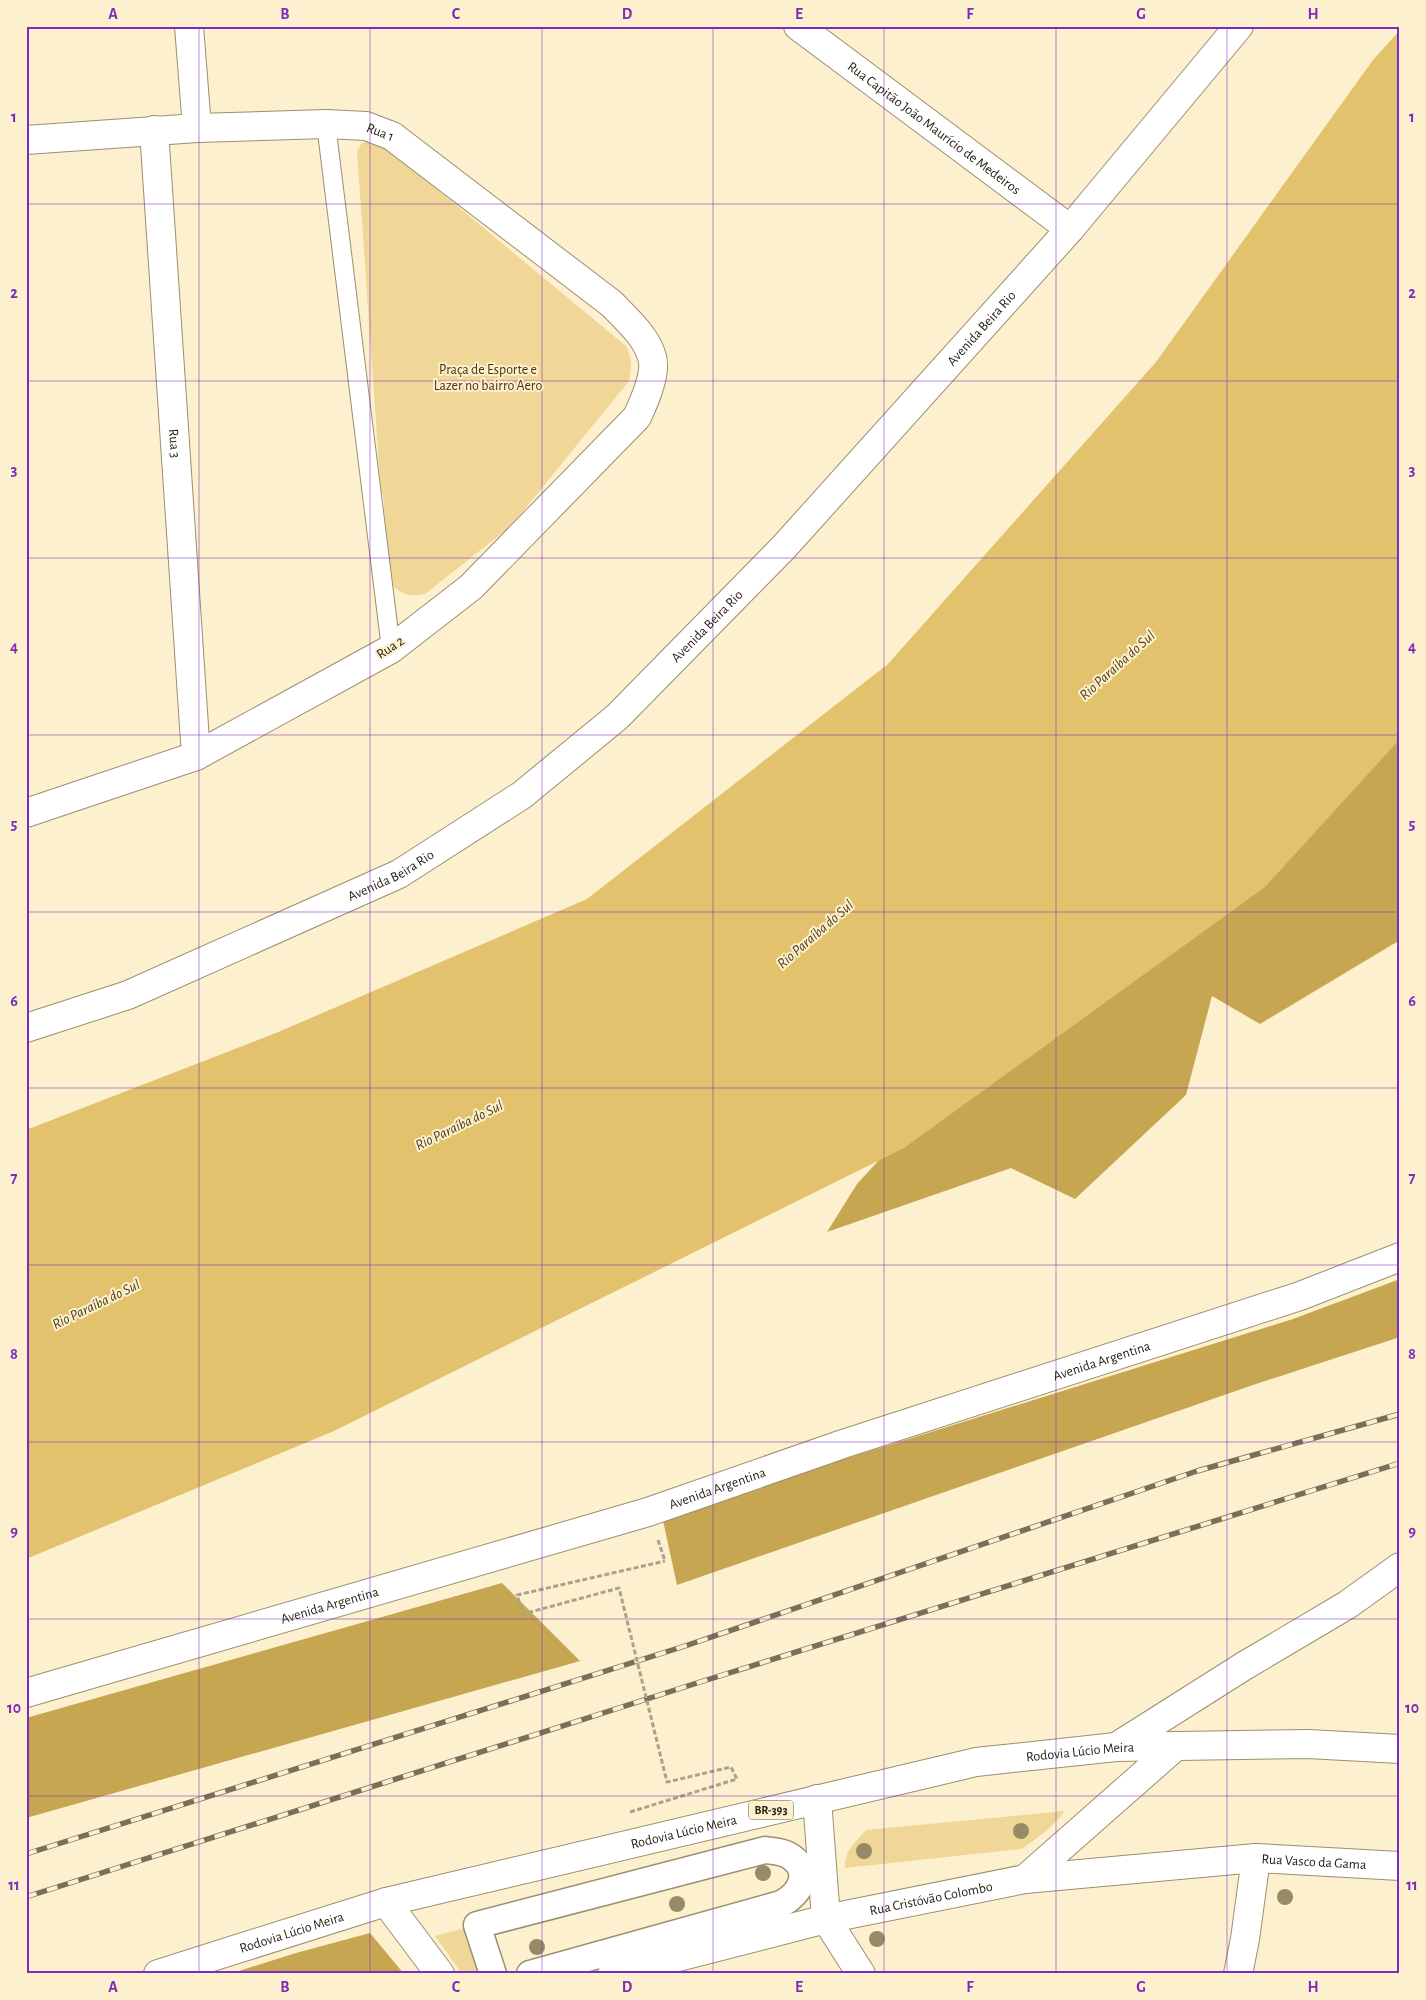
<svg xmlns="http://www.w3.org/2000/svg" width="1426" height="2000" font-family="'Alegreya Sans',sans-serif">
<rect width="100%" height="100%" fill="#fdf0ce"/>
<!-- green -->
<g fill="#f0d798">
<path d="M371,140l9,2 246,204c6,12 6,21 3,35l-118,145 -86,68c-15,3 -25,1 -35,-12l-7,-88h-2l-24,-343 5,-8z"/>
<path d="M1065,1811c-13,16 -26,27 -44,38l-176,19c0,-19 9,-24 21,-38z"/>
<path d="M477,1925l16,49h-31l-27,-38z"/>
</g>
<!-- forest -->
<g fill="#c6a651">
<path d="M1400,595v345l-140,84 -48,-28 -26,99 -111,104 -64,-31 -184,64 30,-48z"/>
<path d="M1400,1279v58l-147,48 -576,200 -15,-69 631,-197z"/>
<path d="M502,1583l78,78 -554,157v-100z"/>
<path d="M370,1933l34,41h-175l67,-21z"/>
</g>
<!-- water -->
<path fill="#e2c26d" d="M1400,30v709l-135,148 -361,261 -570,283 -308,128v-429l250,-97 311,-134 301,-235 268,-302 217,-302z"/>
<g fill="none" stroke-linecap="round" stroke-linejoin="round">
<!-- service casing -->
<g stroke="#9b8f70" stroke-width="20">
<path id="service" d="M326,124l65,525"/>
</g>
<!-- pedestrian casing -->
<g stroke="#9b8f70" stroke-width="29">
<path id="pedestrian" d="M493,1974l-16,-49 288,-75c7,1 16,1 23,5 25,14 14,38 -7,49l-251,70"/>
</g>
<!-- minor casing -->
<g stroke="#9b8f70" stroke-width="30">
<g id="minor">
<path d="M189,26l8,102"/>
<path id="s1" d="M798,26l272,203"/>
<path id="s2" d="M154,130l42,626"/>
<path id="s3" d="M26,140l171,-12 129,-4 40,2 26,10 220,168c15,16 34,32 40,53 5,16 -8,45 -15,60l-166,170 -80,62 -195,107 -170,57"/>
<path id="s4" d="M26,1028l102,-33 271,-121 123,-79 95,-78 167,-170 286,-318 169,-203"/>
<path d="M1116,1747l128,-81 103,-61 53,-38"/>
<path d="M817,1799l9,120 35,55"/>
<path d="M386,1902l54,72"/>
<path id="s5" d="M612,1974l214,-55 199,-40 231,-21 144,8"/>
<path d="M1238,1974l7,-35 11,-81"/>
</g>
</g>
<!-- tertiary casing -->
<g stroke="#9b8f70" stroke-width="30">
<g id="tertiary">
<path id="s6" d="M26,1693l622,-181 195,-68 457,-148 100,-39"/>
</g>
</g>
<!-- primary casing -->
<g stroke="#9b8f70" stroke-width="30">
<g id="primary">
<path d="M1025,1879l151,-133"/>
<path id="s7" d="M158,1974l228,-72 590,-140 140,-15 192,-3 92,5"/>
</g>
</g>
<!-- path -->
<path stroke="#aca288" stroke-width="3" stroke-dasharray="5 2.5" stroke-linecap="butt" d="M658,1540l7,21"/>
<!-- service -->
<use href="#service" stroke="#fff" stroke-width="18"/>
<!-- pedestrian -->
<use href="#pedestrian" stroke="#fff" stroke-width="26"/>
<!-- minor -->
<use href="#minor" stroke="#fff" stroke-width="28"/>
<!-- tertiary -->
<use href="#tertiary" stroke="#fff" stroke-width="28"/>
<!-- primary -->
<use href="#primary" stroke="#fff" stroke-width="28"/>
<!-- rail casing -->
<g stroke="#78705b" stroke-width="5.5">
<g id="rail">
<path d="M26,1854l662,-209 509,-174 203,-57"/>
<path d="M26,1897l671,-214 703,-220"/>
</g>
</g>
<!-- rail -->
<use href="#rail" stroke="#fdf0ce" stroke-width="4" stroke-dasharray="11" stroke-linecap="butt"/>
<!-- path-bridge -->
<path stroke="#aca288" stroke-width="3" stroke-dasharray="5 2.5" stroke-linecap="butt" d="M630,1812l107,-33 -6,-12 -64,15 -48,-194 -96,26 -6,-19 148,-34"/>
</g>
<!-- trees -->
<g fill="#978a66">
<circle cx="1021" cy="1831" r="8"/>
<circle cx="864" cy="1851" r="8"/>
<circle cx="763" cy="1873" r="8"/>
<circle cx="1285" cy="1897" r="8"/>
<circle cx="677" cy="1904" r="8"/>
<circle cx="877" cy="1939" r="8"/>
<circle cx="537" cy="1947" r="8"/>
</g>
<!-- grid -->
<path fill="none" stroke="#7b2cbf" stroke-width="1" stroke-opacity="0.55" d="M199,26v1948M370,26v1948M542,26v1948M713,26v1948M884,26v1948M1056,26v1948M1227,26v1948M26,204h1374M26,381h1374M26,558h1374M26,735h1374M26,912h1374M26,1088h1374M26,1265h1374M26,1442h1374M26,1619h1374M26,1796h1374"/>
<g text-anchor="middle" stroke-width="4" stroke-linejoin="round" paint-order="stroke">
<!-- shield labels -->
<rect fill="#fdf0ce" stroke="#645d4a" stroke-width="1" x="748.5" y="1800.5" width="45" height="19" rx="4"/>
<g font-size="12" font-weight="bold" fill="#231e12">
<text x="771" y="1814">BR-393</text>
</g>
<!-- street labels -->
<g font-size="14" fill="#231e12" stroke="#fdf0ce">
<text dy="5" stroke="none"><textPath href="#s1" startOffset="170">Rua Capitão João Maurício de Medeiros</textPath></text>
<text dy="5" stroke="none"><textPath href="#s3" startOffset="356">Rua 1</textPath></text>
<text dy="5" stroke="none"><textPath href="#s4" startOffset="1206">Avenida Beira Rio</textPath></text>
<text dy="5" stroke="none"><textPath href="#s2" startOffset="314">Rua 3</textPath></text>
<text dy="5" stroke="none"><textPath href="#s4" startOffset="801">Avenida Beira Rio</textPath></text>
<text transform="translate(390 647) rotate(-33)" y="5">Rua 2</text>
<text dy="5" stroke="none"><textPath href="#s4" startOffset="396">Avenida Beira Rio</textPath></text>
<text dy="5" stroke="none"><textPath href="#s6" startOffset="1126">Avenida Argentina</textPath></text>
<text dy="5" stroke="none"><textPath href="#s6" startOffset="721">Avenida Argentina</textPath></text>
<text dy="5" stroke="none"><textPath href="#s6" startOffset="316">Avenida Argentina</textPath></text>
<text dy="5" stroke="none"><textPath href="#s7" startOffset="950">Rodovia Lúcio Meira</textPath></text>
<text dy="5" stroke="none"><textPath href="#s7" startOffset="545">Rodovia Lúcio Meira</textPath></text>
<text dy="5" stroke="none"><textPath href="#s5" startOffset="714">Rua Vasco da Gama</textPath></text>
<text dy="5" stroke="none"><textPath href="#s5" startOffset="328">Rua Cristóvão Colombo</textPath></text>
<text dy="5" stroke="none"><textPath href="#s7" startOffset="140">Rodovia Lúcio Meira</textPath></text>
</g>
<!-- park labels -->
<g font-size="14" fill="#443611" stroke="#fdf0ce">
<text x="488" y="374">Praça de Esporte e<tspan x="488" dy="16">Lazer no bairro Aero</tspan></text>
</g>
<!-- water labels -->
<g font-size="15" font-style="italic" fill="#50421d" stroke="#fdf0ce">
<text transform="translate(1117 665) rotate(-42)" y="5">Rio Paraíba do Sul</text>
<text transform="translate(815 934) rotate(-41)" y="5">Rio Paraíba do Sul</text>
<text transform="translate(459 1125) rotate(-26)" y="5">Rio Paraíba do Sul</text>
<text transform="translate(96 1304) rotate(-26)" y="5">Rio Paraíba do Sul</text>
</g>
</g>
<!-- border -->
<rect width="1426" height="2000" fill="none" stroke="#fdf0ce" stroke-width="55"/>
<rect x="28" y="28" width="1370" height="1944" fill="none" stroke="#7b2cbf" stroke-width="2"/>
<g font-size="16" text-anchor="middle" font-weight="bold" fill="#7b2cbf">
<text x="113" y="19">A</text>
<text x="285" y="19">B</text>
<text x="456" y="19">C</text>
<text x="627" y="19">D</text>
<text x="799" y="19">E</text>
<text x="970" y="19">F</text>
<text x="1141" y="19">G</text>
<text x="1313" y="19">H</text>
<text x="14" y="122">1</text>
<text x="1412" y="122">1</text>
<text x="14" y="298">2</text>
<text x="1412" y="298">2</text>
<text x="14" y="475">3</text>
<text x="1412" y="475">3</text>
<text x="14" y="652">4</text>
<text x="1412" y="652">4</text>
<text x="14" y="829">5</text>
<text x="1412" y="829">5</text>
<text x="14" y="1006">6</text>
<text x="1412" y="1006">6</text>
<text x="14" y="1183">7</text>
<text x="1412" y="1183">7</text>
<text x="14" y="1359">8</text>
<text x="1412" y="1359">8</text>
<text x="14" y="1536">9</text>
<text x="1412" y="1536">9</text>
<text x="14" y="1713">10</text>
<text x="1412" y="1713">10</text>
<text x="14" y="1890">11</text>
<text x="1412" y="1890">11</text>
<text x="113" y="1992">A</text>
<text x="285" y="1992">B</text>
<text x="456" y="1992">C</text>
<text x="627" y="1992">D</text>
<text x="799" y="1992">E</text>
<text x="970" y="1992">F</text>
<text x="1141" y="1992">G</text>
<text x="1313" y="1992">H</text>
</g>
</svg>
